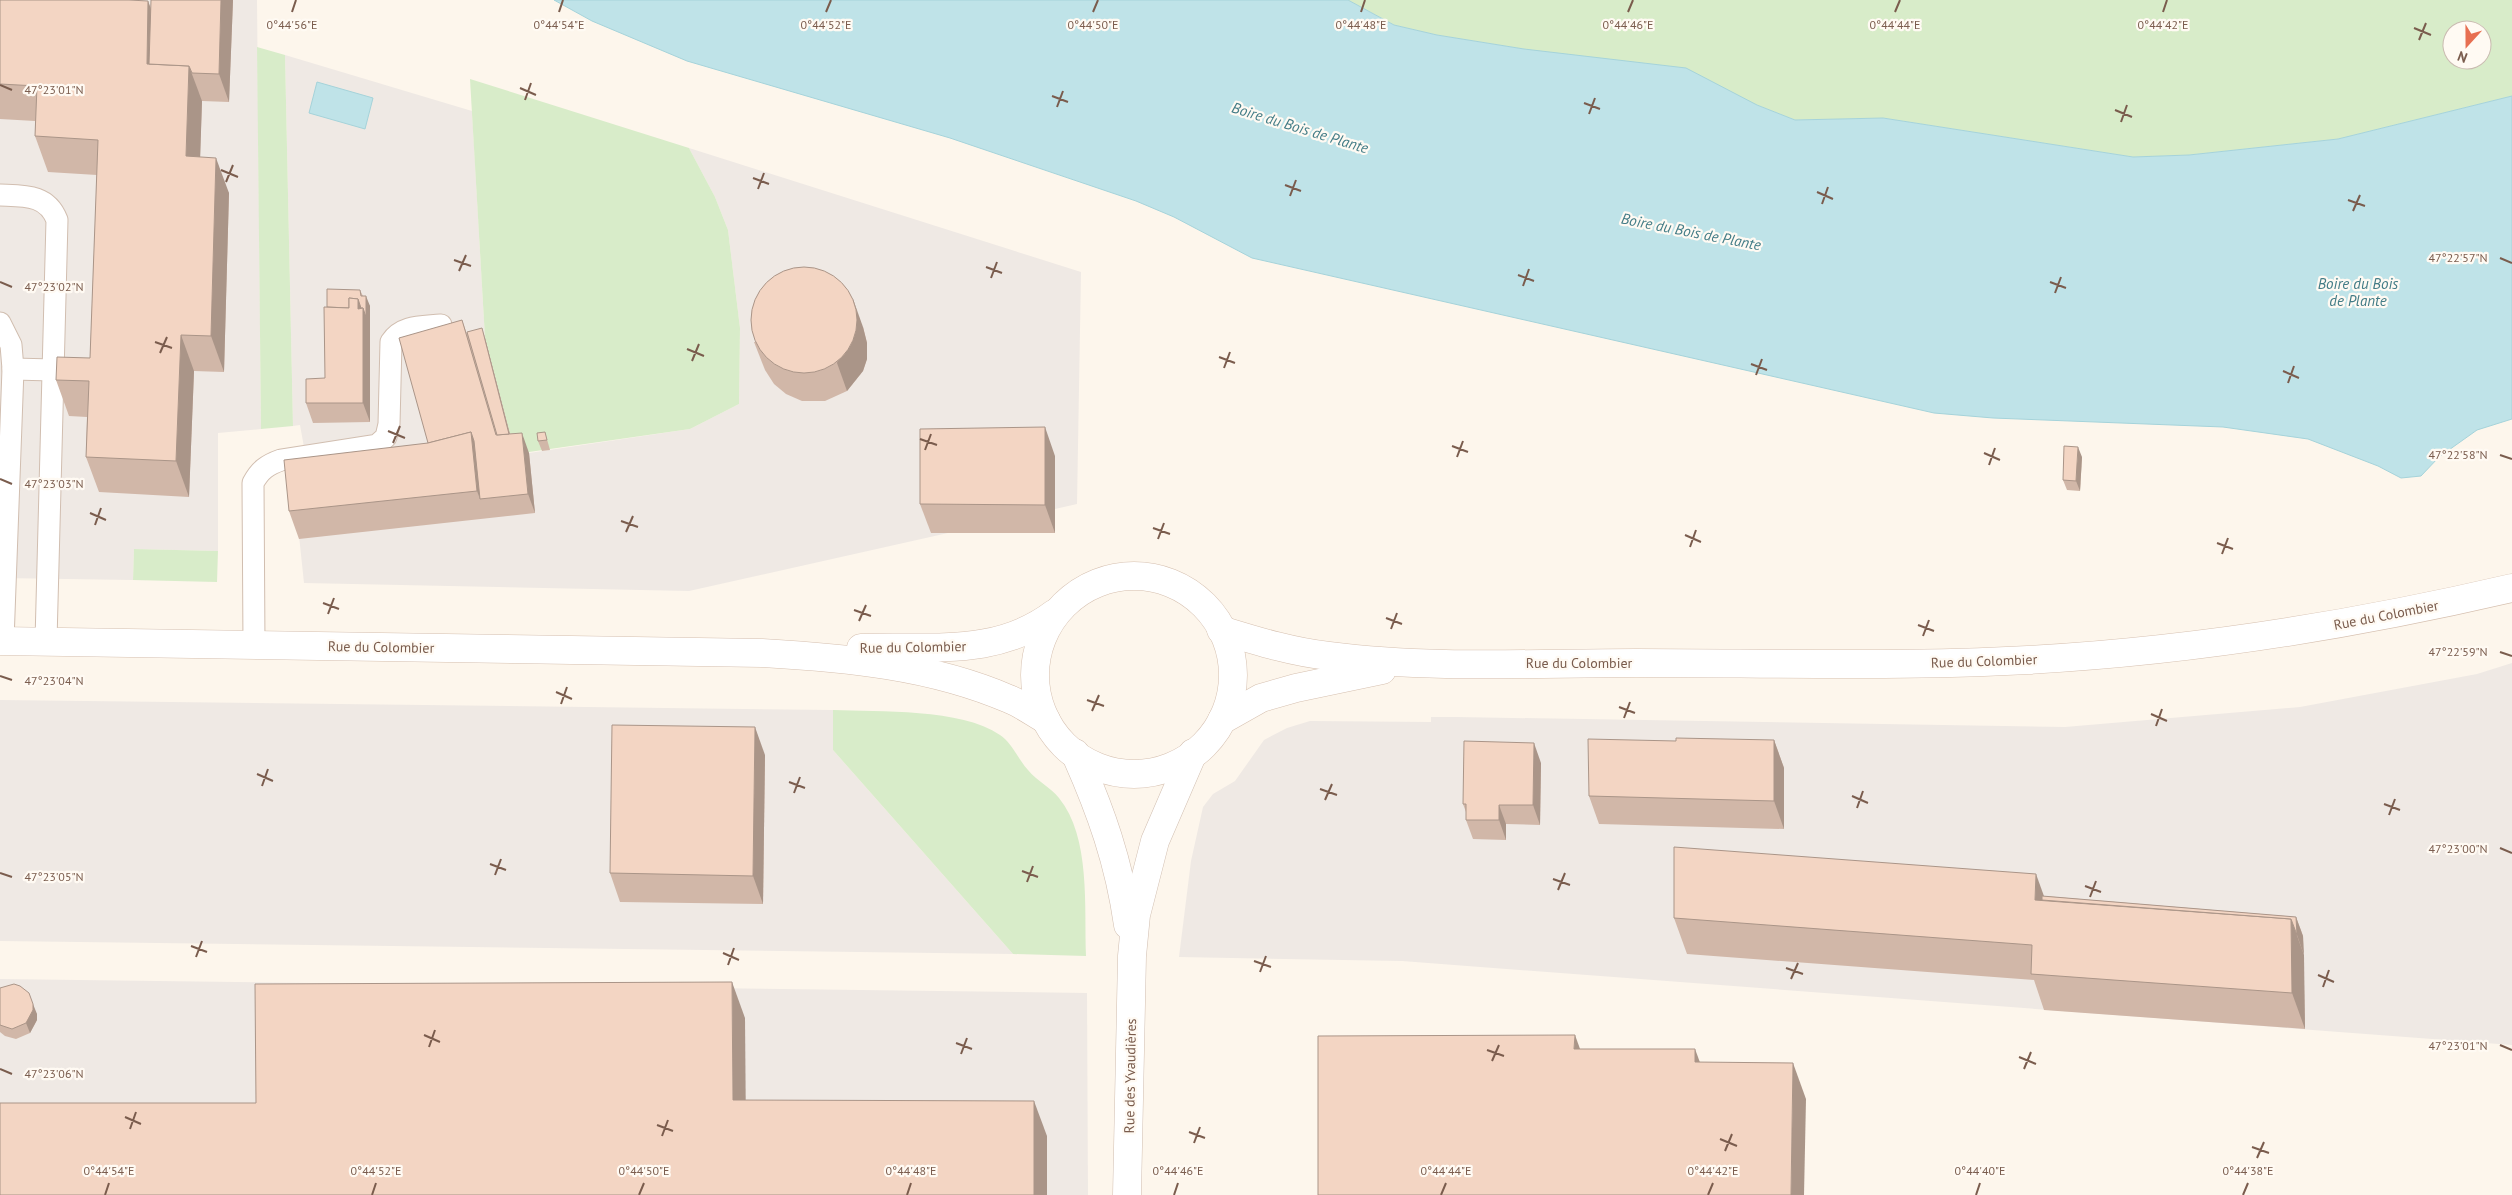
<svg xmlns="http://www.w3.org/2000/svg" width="2512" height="1195" font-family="'PT Sans',sans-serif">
<rect width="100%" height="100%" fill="#fdf6ec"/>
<!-- industrial -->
<g fill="#efe9e4">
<path d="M44,0h213l4,429 -43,4v118l-84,-2 -1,31 -133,-2v-550z"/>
<path d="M285,55l187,56 13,227 44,115 161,-24 49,-25 1,-76 -12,-98 -13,-33 -26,-49 392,124 -4,232 -22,5v24h-107l-259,58 -385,-8 -10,-95 17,-2 -11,-61 -7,1z"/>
<path d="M2512,663v382l-1110,-84 -223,-4 12,-96 12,-54 10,-13 22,-13 29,-41 23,-12 23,-7 121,1v-5h25l609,10 235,-20 177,-33z"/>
<path d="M0,700l833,10v40l180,204 -1013,-13z"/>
<path d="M0,979l1087,14 1,202h-1088z"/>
</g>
<!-- green -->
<g fill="#d8ecc9" fill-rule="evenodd">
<path d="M1348,0h1164v96l-174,43 -149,16 -56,2 -250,-39 -88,2 -38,-15 -233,-56 -87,-14 -43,-10zM2452,30h30v30h-30z"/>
<path d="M257,47l28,8 8,371 -32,3z"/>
<path d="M470,79l219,69 26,49 13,33 12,98 -1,76 -49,25 -175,25 -30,-116z"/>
<path d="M134,549l84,2 -1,31 -84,-2z"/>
<path d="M833,710c46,2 128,-2 167,25 12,8 18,24 28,35 9,11 22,17 31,28 32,39 25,110 27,158l-73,-2 -180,-204z"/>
</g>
<!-- water -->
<g fill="#bfe3e8" stroke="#a5d3da">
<path d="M554,0h794l46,25 43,10 87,14 162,19 71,37 38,15 88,-2 250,39 56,-2 149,-16 174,-43v323l-35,11 -38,27 -18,19 -20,2 -23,-12 -70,-27 -85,-12 -230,-9 -59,-5 -682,-155 -78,-41 -38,-16 -186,-63 -263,-77 -95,-40z"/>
<path d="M317,82l56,16 -8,31 -56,-16z"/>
</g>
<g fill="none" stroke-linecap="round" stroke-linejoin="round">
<!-- service casing -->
<g stroke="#d1beb0" stroke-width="23">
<g id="service">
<path d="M0,195c24,1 47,-1 57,25l-11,421"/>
<path d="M0,323l11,22 2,24 -10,272"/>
<path d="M13,369l40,1"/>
<path d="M254,645l-1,-162c7,-13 14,-18 28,-23l96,-15 9,-8 3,-13 2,-82c11,-17 31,-15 50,-17"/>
</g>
</g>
<!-- tertiary casing -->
<g stroke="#d1beb0" stroke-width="29">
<g id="tertiary">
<path d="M1075,753c26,58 44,109 53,172"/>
<path d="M1127,1195l5,-239 4,-41 19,-74 38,-88"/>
</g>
</g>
<!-- secondary casing -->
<g stroke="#d6c0b0" stroke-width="29">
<g id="secondary">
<circle cx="1134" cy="675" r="99"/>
<path d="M1221,630c36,11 71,22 108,26 101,13 205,7 307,7 130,0 262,4 392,-3 164,-9 325,-35 484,-72"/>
<path d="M0,641l762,12c84,5 168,12 247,46 13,5 25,14 37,21"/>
<path d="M861,648c69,-3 135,10 194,-35"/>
<path d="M1222,720l39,-22 35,-10 86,-18"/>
</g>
</g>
<!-- service -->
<use href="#service" stroke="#fff" stroke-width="21"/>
<!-- tertiary -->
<use href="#tertiary" stroke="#fff" stroke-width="28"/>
<!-- secondary -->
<use href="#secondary" stroke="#fff" stroke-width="28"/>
</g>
<!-- wall -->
<g fill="#d1b7a8">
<path d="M0,0l148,1 3,8 82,-9 -4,102 -27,-1 -2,56 29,36 -5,179 -30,-1 -5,126 -90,-5 -13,-35 1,-40 -18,-1 -13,-36 34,-22 7,-183 -49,-3 -13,-36v-15l-35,-2z"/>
<path d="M360,290l3,6 7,10v116l-57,1 -7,-20 19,-25 2,-71z"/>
<path d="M462,320l5,14 18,4 25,96 19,19 6,60 -236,26 -10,-28 139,-68z"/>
<path d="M863,327l4,16v16l-4,12 -16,20 -22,10h-23l-16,-7 -12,-10 -9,-14 -11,-28z"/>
<path d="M545,432l5,18 -8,1 -4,-10z"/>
<path d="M1055,456v77h-124l-11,-29z"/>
<path d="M2082,457l-2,34 -13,-1 -4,-10z"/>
<path d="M1774,740l10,28v61l-185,-5 -10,-28 87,-55z"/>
<path d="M765,755l-2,149 -143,-2 -10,-29z"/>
<path d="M1541,763l-1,62 -34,-1v16l-33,-1 -7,-19v-8l-3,-8z"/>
<path d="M2044,896l252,21 7,19 2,93 -261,-19 -10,-30 -347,-26 -13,-36z"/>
<path d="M0,988l37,26v6l-7,13 -14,6 -11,-3 -5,-4z"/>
</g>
<!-- shaded-wall -->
<g fill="#aa9588">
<path d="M221,0h12l-4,102 -10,-28z"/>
<path d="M148,1l13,36 -1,35 -13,-8z"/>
<path d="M189,66l13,35 -3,91 -13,-36z"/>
<path d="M216,158l13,35 -5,179 -13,-36z"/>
<path d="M366,296l4,10v116l-7,-19 -5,-94v-10l5,9z"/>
<path d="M853,299l10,28 4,16v16l-4,12 -16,20 -10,-28z"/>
<path d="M482,328l3,10 30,116 -3,-10z"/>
<path d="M181,335l13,36 -5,126 -13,-36z"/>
<path d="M1045,427l10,29v77l-10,-28z"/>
<path d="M471,432l10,29 -1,38 -3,-8z"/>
<path d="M522,433l7,20 6,60 -7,-19z"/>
<path d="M2078,447l4,10 -2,34 -4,-10z"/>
<path d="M755,727l10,28 -2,149 -10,-28z"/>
<path d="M1774,740l10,28v61l-10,-28z"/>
<path d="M1534,743l7,20 -1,62 -7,-20z"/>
<path d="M1499,805l7,19v16l-7,-20z"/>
<path d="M2036,874l13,36 -14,-10z"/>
<path d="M2296,917l7,19 1,19 -7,-20z"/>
<path d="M2291,919l13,36 1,74 -13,-36z"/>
<path d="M732,982l13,36 1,118 -13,-36z"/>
<path d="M33,1004l4,10v6l-7,13 -4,-10z"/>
<path d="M1575,1035l13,36 -14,-22z"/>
<path d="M1695,1049l13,35 -13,-22z"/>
<path d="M1793,1063l13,36 -2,96h-13z"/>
<path d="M1034,1101l13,35v59h-13z"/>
</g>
<!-- building -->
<g fill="#f3d5c3" stroke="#aa9588">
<path d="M0,0h129l19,1 -1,63 42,2 -3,90 30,2 -5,178 -30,-1 -5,126 -90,-4 3,-76 -33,-1 1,-23 33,1 8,-218 -63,-4 2,-50 -37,-2z"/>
<path d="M151,0h70l-2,74 -27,-1 -3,-7 -40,-2z"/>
<circle cx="804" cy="320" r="53"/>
<path d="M327,289l33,1 1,6h5v21l-3,-9h-2l-3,-9 -9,-1v10l-22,-1z"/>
<path d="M349,298l9,1v10l5,-1v95h-57v-24l19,-1 -1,-71 25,1z"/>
<path d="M462,320l34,115 26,-2 6,61 -48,5 -6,-58 -3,-9 -43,11 -29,-105z"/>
<path d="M482,328l27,106 -12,1 -30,-103z"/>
<path d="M1045,427v78l-125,-1v-75z"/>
<path d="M471,432l6,59 -188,20 -5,-51 144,-17z"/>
<path d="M545,432l2,8 -9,1 -1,-8z"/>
<path d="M2064,446l14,1 -2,34 -13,-1z"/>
<path d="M612,725l143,2 -2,149 -143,-3z"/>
<path d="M1676,738l98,2v61l-185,-5 -1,-57 88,2z"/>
<path d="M1464,741l70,2 -1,62h-34v15h-33v-16h-3z"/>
<path d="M1674,847l362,27 -1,26 256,19 1,74 -261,-19 1,-29 -358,-27z"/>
<path d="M2042,896l254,21 1,18 -6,-16 -249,-19z"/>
<path d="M732,982l1,118 301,1v94h-1034v-92h256l-1,-119z"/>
<path d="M14,984l6,2 9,7 4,11v6l-7,13 -14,6 -12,-4v-37z"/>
<path d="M1575,1035l-1,14h121v13l98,1 -2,132h-473v-159z"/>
</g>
<!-- ticks -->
<path fill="none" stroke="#7a5c4d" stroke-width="2" d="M292,12l4,-12M559,12l4,-12M826,12l5,-12M1093,12l5,-12M1361,12l4,-12M1628,12l5,-12M1895,12l5,-12M2163,12l4,-12M2414,28l17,7M2419,40l7,-17M0,85l12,5M520,88l16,7M1052,96l16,6M525,100l6,-17M1584,103l16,6M1057,107l6,-16M2115,110l17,7M1589,114l6,-16M2121,122l6,-17M221,170l17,7M753,178l16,6M226,182l7,-17M1285,185l16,6M758,189l6,-16M1817,192l16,7M1290,196l6,-16M2348,200l17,6M1822,204l6,-17M2353,211l7,-16M2500,258l12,5M454,260l17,6M986,267l16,6M459,271l7,-16M1518,275l16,6M991,278l6,-16M0,282l12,5M2050,282l16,6M1523,286l6,-17M2055,293l6,-16M155,342l17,6M687,349l17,7M160,353l7,-16M1219,357l16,6M692,361l7,-17M1751,364l16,6M1224,368l6,-16M2283,371l16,7M1756,375l6,-16M2288,383l6,-17M388,431l17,7M920,439l17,6M393,443l7,-17M1452,446l16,6M925,450l6,-16M1984,453l16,7M2500,455l12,4M1457,457l6,-16M1989,465l6,-17M0,479l12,5M90,513l16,7M621,521l17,6M95,525l6,-17M1153,528l17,6M626,532l7,-16M1685,535l16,7M1158,539l6,-16M2217,543l16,6M1690,547l6,-17M2222,554l6,-16M323,603l16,6M854,610l17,6M328,614l6,-16M1386,618l16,6M859,621l7,-16M1918,625l16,6M1391,629l6,-16M1923,636l6,-16M2500,652l12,4M0,676l12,4M556,692l16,7M1087,700l17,6M561,704l6,-17M1619,707l16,6M1092,711l7,-16M2151,714l16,7M1624,718l6,-16M2156,726l6,-17M257,774l16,7M789,782l16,6M262,786l6,-17M1320,789l17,6M794,793l6,-16M1852,796l16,7M1325,800l7,-16M2384,804l16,6M1857,808l6,-17M2389,815l6,-16M2500,848l12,5M490,864l16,6M1022,871l16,6M0,873l12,4M495,875l6,-16M1553,879l17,6M1027,882l6,-16M2085,886l16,6M1558,890l7,-17M2090,897l6,-16M191,946l16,6M723,953l16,7M196,957l6,-16M1254,961l17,6M728,965l6,-17M1786,968l17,6M1260,972l6,-16M2318,975l16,7M1791,979l7,-16M2323,987l6,-17M424,1035l16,7M956,1043l16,6M2500,1045l12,5M429,1047l6,-17M1487,1050l17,6M961,1054l6,-16M2019,1057l17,7M1492,1061l7,-16M0,1069l12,5M2024,1069l7,-17M125,1117l16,7M657,1125l16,6M130,1129l6,-17M1189,1132l16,6M662,1136l6,-16M1720,1139l17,7M1194,1143l6,-16M2252,1147l17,6M1725,1151l7,-17M2257,1158l7,-16M105,1195l4,-12M372,1195l4,-12M639,1195l5,-12M907,1195l4,-12M1174,1195l4,-12M1441,1195l5,-12M1708,1195l5,-12M1976,1195l4,-12M2243,1195l5,-12"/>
<g text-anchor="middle" stroke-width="4.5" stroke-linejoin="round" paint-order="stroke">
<!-- street labels -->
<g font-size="14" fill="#7a5c4d" stroke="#fffaf3">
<text transform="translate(2386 615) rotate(-11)" y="5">Rue du Colombier</text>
<text transform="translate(381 647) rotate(1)" y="5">Rue du Colombier</text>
<text transform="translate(913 647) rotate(-1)" y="5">Rue du Colombier</text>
<text transform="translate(1984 661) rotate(-2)" y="5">Rue du Colombier</text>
<text x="1579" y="668">Rue du Colombier</text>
<text transform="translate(1130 1076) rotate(-89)" y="5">Rue des Yvaudières</text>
</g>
<!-- water labels -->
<g font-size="15" font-style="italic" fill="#437c86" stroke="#fffaf3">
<text transform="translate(1300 128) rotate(17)" y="5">Boire du Bois de Plante</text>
<text transform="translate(1691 232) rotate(11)" y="5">Boire du Bois de Plante</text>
<text x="2358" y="289">Boire du Bois<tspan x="2358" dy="17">de Plante</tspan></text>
</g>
</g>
<g font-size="12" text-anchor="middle" fill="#7a5c4d" stroke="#fffaf3" stroke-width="4.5" stroke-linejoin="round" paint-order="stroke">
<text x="1895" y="29">0°44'44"E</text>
<text x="292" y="29">0°44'56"E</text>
<text x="559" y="29">0°44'54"E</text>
<text x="826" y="29">0°44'52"E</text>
<text x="1093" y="29">0°44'50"E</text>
<text x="1361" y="29">0°44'48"E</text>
<text x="1628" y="29">0°44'46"E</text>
<text x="2163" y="29">0°44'42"E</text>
<text x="54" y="94">47°23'01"N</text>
<text x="2458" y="262">47°22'57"N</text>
<text x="54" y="291">47°23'02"N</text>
<text x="2458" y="459">47°22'58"N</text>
<text x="54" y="488">47°23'03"N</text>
<text x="2458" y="656">47°22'59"N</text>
<text x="54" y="685">47°23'04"N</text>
<text x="2458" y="853">47°23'00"N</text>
<text x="54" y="881">47°23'05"N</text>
<text x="2458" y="1050">47°23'01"N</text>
<text x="54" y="1078">47°23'06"N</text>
<text x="109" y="1175">0°44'54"E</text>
<text x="376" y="1175">0°44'52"E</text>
<text x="644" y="1175">0°44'50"E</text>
<text x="911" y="1175">0°44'48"E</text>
<text x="1178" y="1175">0°44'46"E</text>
<text x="1446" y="1175">0°44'44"E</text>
<text x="1713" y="1175">0°44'42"E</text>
<text x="1980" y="1175">0°44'40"E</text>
<text x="2248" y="1175">0°44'38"E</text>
</g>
<!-- north arrow -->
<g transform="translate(2467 45) rotate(201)"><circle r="24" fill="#fffaf3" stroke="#cabbb1"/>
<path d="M0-4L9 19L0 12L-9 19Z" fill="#e76f51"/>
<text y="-8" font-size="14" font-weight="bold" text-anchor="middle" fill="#7a5c4d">N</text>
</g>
</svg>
